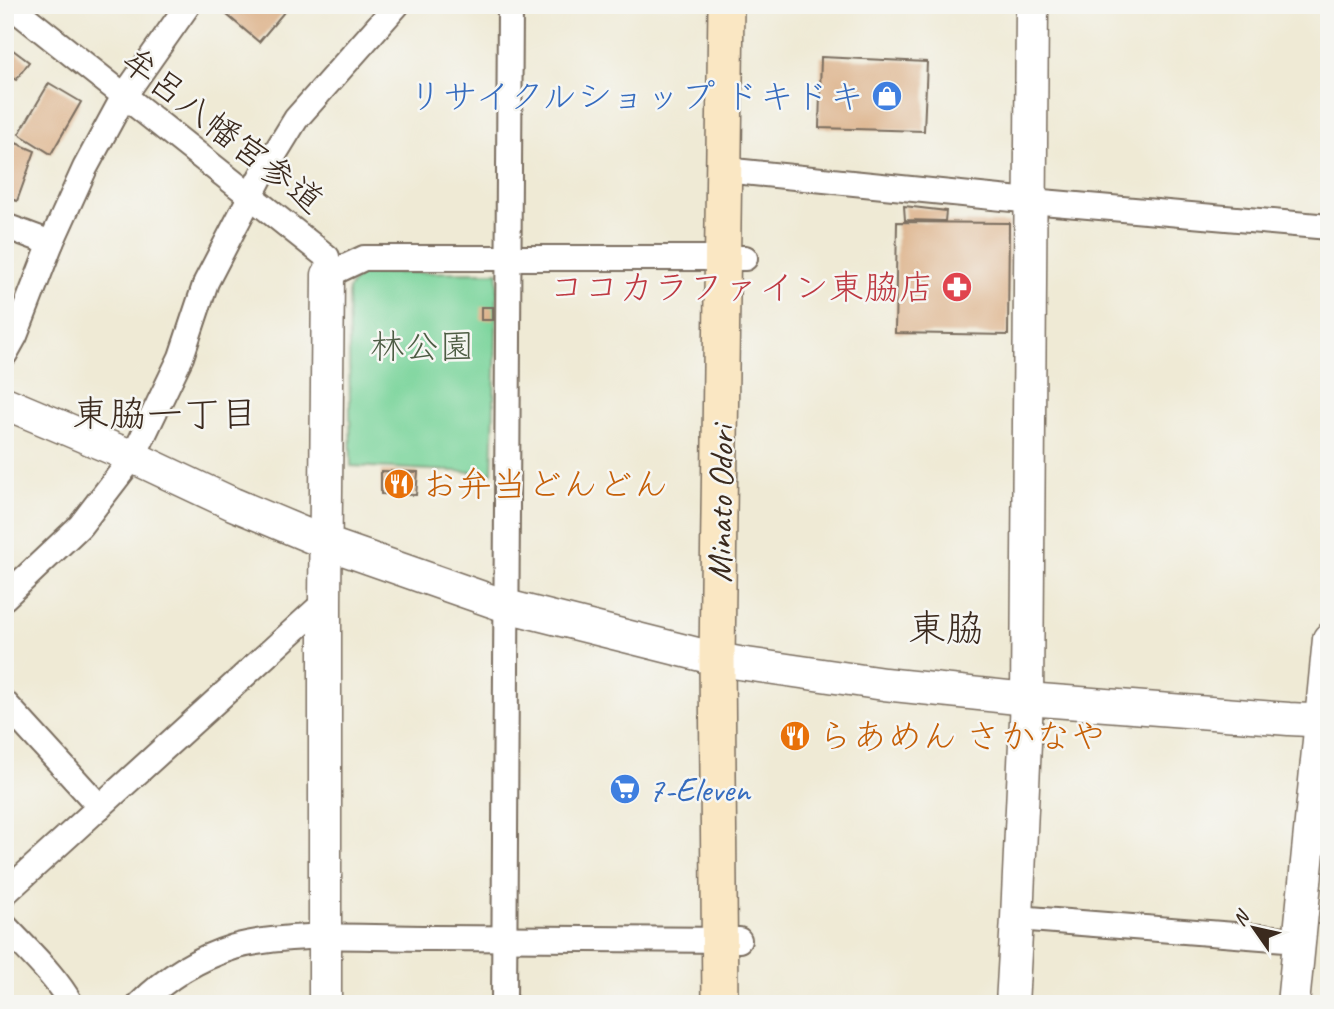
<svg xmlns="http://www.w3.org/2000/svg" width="1334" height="1009" font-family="Caveat,'Klee One',sans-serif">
<rect width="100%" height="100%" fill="#f6f6f2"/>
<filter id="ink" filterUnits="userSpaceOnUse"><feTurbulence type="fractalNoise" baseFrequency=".0143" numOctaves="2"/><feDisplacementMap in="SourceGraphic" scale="14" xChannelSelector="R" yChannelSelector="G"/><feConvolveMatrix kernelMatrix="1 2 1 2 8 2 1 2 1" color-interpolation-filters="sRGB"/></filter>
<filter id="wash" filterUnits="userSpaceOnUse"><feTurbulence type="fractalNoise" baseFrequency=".00686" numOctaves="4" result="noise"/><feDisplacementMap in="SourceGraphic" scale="28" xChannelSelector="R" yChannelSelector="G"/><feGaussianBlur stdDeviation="1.57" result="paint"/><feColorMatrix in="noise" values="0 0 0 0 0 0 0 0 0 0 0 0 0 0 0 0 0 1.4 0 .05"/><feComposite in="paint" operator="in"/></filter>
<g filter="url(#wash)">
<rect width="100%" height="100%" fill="#efead5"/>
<!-- green -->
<path fill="#7ad49b" stroke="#5a7f5c" stroke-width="2" d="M498,272l-6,201 -141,-7 -3,-176 12,-17z"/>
<g id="blocks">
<!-- building -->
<g fill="#dcb087">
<path d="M233,5h57l-31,37 -33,-28z"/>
<path d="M5,44l24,18 -13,18 -11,-7z"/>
<path d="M821,57l106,5 -3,69 -105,-3z"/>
<path d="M49,83l32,19 -30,52 -32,-20z"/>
<path d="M16,143l19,8 -18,50 -12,-4v-27z"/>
<path d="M904,206l42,5 -1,10 -40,-1z"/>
<path d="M897,222l112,1 -1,112 -113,-2z"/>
<rect x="481" y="307" width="12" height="13"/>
<path d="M381,471l37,1 -2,23 -35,-1z"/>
</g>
</g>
</g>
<g filter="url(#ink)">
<use href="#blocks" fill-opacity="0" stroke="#7a6d5e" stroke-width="2"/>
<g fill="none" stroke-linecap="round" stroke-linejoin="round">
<!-- minor casing -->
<g stroke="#7a6d5e" stroke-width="28">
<g id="minor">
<path d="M10,5l317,252 1,18 36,-17h381"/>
<path d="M724,170l307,31 298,26"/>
<path d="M5,226l46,17"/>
<path d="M5,354l10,-18 36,-93 34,-75 39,-72 64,-91"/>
<path d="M5,597l75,-71 53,-69 48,-100 25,-75 55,-106 35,-57 101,-114"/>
<path d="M5,703l95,104"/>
<path d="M5,893l320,-291"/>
<path d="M1017,918l282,22"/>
<path d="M5,926c23,25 50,49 66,78"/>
<path d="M140,1004c27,-27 58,-46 94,-57 58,-16 137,-9 197,-9 103,1 205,1 308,2"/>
<path d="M504,1004l6,-999"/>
</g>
</g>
<!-- tertiary casing -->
<g stroke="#7a6d5e" stroke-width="35">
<g id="tertiary">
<path d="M5,403l128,54 100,47 93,39 180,63 211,53 22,4 145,21 143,15 262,20 40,2"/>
<path d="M325,1004v-402l3,-327"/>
<path d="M1012,1004l5,-86 10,-219 5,-694"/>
<path d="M1293,1004l36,-365"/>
</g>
</g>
<!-- secondary casing -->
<g stroke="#7a6d5e" stroke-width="38">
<path id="secondary" d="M720,1004l-3,-345 9,-654"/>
</g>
<!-- minor -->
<use href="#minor" stroke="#fff" stroke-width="24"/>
<!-- tertiary -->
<use href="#tertiary" stroke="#fff" stroke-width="32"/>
<!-- secondary -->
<use href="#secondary" stroke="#fae7c3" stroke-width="35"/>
</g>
</g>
<!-- icons -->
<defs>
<g id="shop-disc" transform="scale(1.575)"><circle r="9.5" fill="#3f7fe0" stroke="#f6f6f2"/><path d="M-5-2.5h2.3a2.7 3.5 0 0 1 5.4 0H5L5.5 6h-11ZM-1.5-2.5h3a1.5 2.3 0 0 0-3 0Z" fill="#fff"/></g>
<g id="pharmacy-disc" transform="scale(1.575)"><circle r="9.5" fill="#e0444e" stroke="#f6f6f2"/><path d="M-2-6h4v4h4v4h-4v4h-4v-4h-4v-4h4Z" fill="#fff"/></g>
<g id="restaurant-disc" transform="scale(1.575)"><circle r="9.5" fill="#e8710a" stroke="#f6f6f2"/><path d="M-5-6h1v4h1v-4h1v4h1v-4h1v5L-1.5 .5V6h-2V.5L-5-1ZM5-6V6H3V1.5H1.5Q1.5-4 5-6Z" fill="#fff"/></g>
<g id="supermarket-disc" transform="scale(1.575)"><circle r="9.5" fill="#3f7fe0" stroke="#f6f6f2"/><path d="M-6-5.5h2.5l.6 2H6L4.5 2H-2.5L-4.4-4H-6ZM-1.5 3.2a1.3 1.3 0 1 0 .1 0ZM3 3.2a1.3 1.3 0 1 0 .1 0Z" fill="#fff"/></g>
</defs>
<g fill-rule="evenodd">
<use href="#shop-disc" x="887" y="96"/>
<use href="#pharmacy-disc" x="957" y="287"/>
<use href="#restaurant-disc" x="399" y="484"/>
<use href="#restaurant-disc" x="795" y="736"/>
<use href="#supermarket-disc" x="625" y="789"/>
</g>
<g text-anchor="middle" stroke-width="5" stroke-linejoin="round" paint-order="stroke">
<!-- shop labels -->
<g font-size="35" fill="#366cbe" stroke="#f6f6f2" text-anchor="end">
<text x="864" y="108">リサイクルショップ ドキドキ</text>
<text x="648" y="801" text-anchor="start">7-Eleven</text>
</g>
<!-- street labels -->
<g font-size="35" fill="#3b2a1e" stroke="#f6f6f2">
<text transform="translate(223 130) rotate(38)" y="12">牟呂八幡宮参道</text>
<text transform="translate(720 504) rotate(-89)" y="12">Minato Odori</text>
</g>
<!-- health labels -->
<g font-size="35" fill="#be3a42" stroke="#f6f6f2" text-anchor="end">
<text x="934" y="299">ココカラファイン東脇店</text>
</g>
<!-- park labels -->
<g font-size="35" fill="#4e5d44" stroke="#f6f6f2">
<text x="422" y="358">林公園</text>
</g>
<!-- food labels -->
<g font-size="35" fill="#c56008" stroke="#f6f6f2" text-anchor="start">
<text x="422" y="496">お弁当どんどん</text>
<text x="818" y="748">らあめん さかなや</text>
</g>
<!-- neighbourhood labels -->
<g font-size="37" fill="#3b2a1e" stroke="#f6f6f2">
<text x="165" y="426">東脇一丁目</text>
</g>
<!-- quarter labels -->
<g font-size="38" fill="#3b2a1e" stroke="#f6f6f2">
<text x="946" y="641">東脇</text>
</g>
</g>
<!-- margin -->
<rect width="1334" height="1009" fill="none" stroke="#f6f6f2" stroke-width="28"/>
<!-- north arrow -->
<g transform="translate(1254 928) rotate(304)" stroke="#f6f6f2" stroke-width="5" paint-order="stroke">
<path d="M0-5L12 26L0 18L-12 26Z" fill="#3b2a1e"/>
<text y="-10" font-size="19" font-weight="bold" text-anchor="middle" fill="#3b2a1e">N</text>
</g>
</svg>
